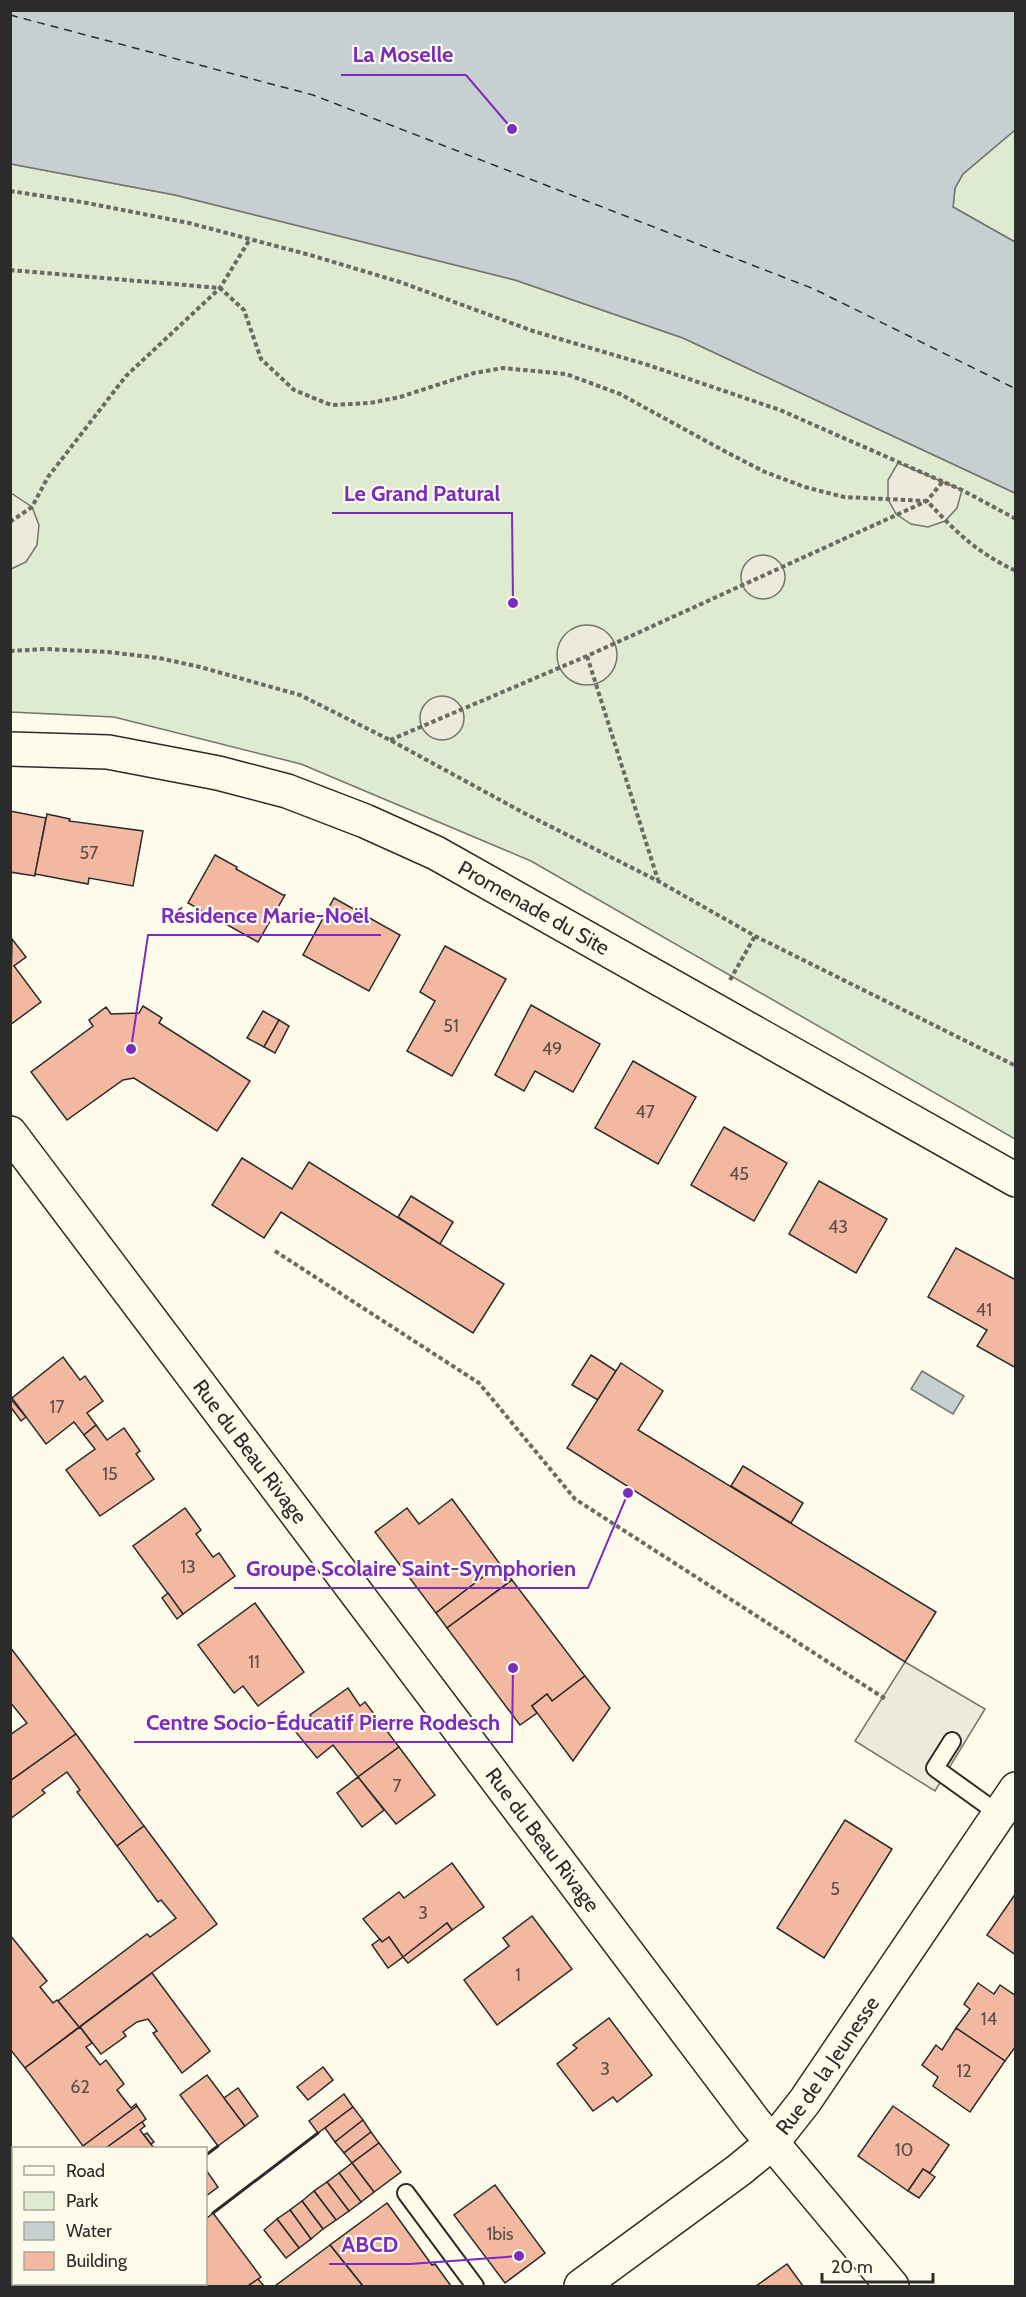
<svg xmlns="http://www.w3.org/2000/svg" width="1026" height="2297" font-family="Cabin,sans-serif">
<rect width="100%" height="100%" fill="#fdfbea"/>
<!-- green -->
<g fill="#deebd1" stroke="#74746e" stroke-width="1.5">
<path d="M1015,130v112l-62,-35 2,-19 8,-14z"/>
<path d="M11,164l164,31 340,85 168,58 332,155v646l-484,-278 -230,-97 -187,-47 -103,-5z"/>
</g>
<!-- parking -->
<g fill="#eceadb" stroke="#74746e" stroke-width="1.5">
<path d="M898,463l64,27 -5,18 -12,13 -17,6 -17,-3 -15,-10 -8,-15v-19z"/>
<path d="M11,493l21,14 7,18 -2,20 -11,17 -15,7z"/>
<circle cx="763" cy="577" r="22"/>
<circle cx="587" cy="655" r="30"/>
<circle cx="442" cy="718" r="22"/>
<path d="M905,1662l80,47 -50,82 -80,-50z"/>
<path d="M10,2223l3,3v47l-2,-3z"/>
</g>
<!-- water -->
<g fill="#c7d0d0" stroke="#74746e" stroke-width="1.5">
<path d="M10,11h1005v119l-52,44 -8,14 -2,19 62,35v251l-332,-155 -168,-58 -340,-85 -164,-31z"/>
<path d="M922,1371l42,25 -11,18 -42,-25z"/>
</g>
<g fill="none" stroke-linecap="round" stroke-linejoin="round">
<!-- ferry -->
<path stroke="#2b2b2b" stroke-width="1.5" stroke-dasharray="8 6" stroke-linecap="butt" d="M10,15l303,80 501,194 202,100"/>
</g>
<!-- building -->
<g fill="#f2b8a0" stroke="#2b2b2b" stroke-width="1.5">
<path d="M10,811l36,7 -11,58 -25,-4z"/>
<path d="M47,814l23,5 -1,2 74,10 -10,55 -44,-8 -1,6 -53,-10z"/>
<path d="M215,855l22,12 -1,2 47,26h2l-27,47 -70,-39z"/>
<path d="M334,898l66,37 -31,56 -66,-36z"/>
<path d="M12,939l14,18 -12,9 27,36 -31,23z"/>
<path d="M445,946l61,33 -54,97 -45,-25 28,-50 -15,-9z"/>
<path d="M531,1005l69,39 -27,48 -38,-21 -11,20 -29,-16z"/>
<path d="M143,1006l19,12 -3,5 91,58 -33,50 -83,-53 -11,2 -56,40 -36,-48 62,-46 -4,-6 17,-13 5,7 28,-1z"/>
<path d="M263,1011l16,9 -15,27 -17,-9z"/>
<path d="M279,1020l10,6 -14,27 -11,-6z"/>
<path d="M633,1061l63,36 -38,67 -63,-36z"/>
<path d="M724,1127l63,36 -33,58 -63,-36z"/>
<path d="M242,1158l50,31 17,-27 195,122 -31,49 -192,-121 -17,26 -52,-33z"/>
<path d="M819,1181l68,38 -31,54 -67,-39z"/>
<path d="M411,1196l42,26 -13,22 -42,-27z"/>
<path d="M956,1248l60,32v88l-39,-22 10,-16 -59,-33z"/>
<path d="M591,1355l25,16 -18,29 -26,-15z"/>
<path d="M63,1357l17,23 5,-4 18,25 -16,12 9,12 -12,10 -10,-13 -28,22 -34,-46z"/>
<path d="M621,1363l42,28 -25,39 298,182 -31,50 -338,-214z"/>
<path d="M10,1398l16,19 -5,4 -11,-15z"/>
<path d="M96,1425l11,15 17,-12 16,23 -4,3 18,25 -54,37 -34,-46 29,-21 -11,-14z"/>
<path d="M743,1466l60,37 -12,20 -60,-37z"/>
<path d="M452,1499l48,65 -64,49 -61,-81 32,-24 12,16z"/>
<path d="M185,1508l16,22 -5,4 17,23 6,-4 16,23 -52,38 -50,-68z"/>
<path d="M500,1564l12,16 -65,48 -11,-15z"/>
<path d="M512,1580l73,96 -33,25 -5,-7 -15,12 5,7 -17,12 -73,-97z"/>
<path d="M168,1593l15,21 -6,5 -15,-21z"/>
<path d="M255,1603l49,69 -46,34 -15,-20 -9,7 -36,-48z"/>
<path d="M10,1647l66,87 -66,47v-46l17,-12 -17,-21z"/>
<path d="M585,1676l25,32 -37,53 -41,-55 15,-12 5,7z"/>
<path d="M348,1688l12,18 5,-4 34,45 -41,30 -25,-32 -16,13 -22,-27 17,-13 -2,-3z"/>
<path d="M76,1734l68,92 -27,20 -40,-54 3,-2 -13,-18 -25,18 3,3 -35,26v-38z"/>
<path d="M399,1747l36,48 -39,29 -38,-47z"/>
<path d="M358,1777l26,33 -22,17 -25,-34z"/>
<path d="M845,1820l47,29 -68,109 -47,-30z"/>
<path d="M144,1826l73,98 -138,103 -21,-26 89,-67 3,3 26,-19 -15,-18 -3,2 -41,-56z"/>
<path d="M452,1863l32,44 -32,23 -5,-7 -44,34 -14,-20 -7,5 -19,-23 36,-27 5,6z"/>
<path d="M1016,1893v62l-29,-20z"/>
<path d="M532,1916l40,53 -75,56 -33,-45 45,-34 -6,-8z"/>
<path d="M447,1923l5,7 -44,33 -5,-6z"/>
<path d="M10,1935l37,46 -7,6 13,16 4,-3 22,27 -54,41 -15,-19z"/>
<path d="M389,1937l14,20 -15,11 -16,-23 8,-6 2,3z"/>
<path d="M152,1973l58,78 -28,22 -29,-40 4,-2 -9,-12 -11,3 -14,10 3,4 -25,18 -21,-27z"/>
<path d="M978,1983l16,11 6,-9 16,11v50l-11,15 -49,-33 14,-19 -6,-5z"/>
<path d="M609,2018l43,57 -35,27 -4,-5 -20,14 -36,-47 20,-16 -4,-3z"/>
<path d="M80,2027l12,16 -6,4 14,18 6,-5 18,24 -7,6 14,18 5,-4 1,2 -54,40 -58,-78z"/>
<path d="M956,2028l49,33 -35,51 -37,-26 5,-9 -16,-12 14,-20 6,5z"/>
<path d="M323,2067l10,13 -25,20 -11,-13z"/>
<path d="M207,2075l38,51 -27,20 -38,-51z"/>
<path d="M238,2088l20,28 -13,10 -21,-28z"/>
<path d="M344,2094l9,13 -35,26 -9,-12z"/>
<path d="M137,2106l9,13 -40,29h-21l-2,-2z"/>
<path d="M893,2106l56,39 -19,28 -7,-4 -15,22 -50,-35z"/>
<path d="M353,2107l10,13 -28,22 -10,-14z"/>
<path d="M363,2120l8,12 -27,21 -9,-11z"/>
<path d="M142,2122l3,4 -5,4 14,18h-48z"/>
<path d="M371,2132l8,11 -27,20 -8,-10z"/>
<path d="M147,2133l7,9 -3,2 -7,-9z"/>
<path d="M379,2143l22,29 -27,20 -22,-29z"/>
<path d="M352,2163l22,29 -13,10 -22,-29z"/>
<path d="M923,2169l12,8 -16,21 -11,-7z"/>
<path d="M206,2170l12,17 -12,9z"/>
<path d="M339,2173l22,29 -12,9 -22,-29z"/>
<path d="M327,2182l22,29 -13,9 -22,-29z"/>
<path d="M495,2185l50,68 -40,30 -51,-68z"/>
<path d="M314,2191l22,29 -13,9 -21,-28z"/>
<path d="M302,2201l21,28 -12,10 -21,-29z"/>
<path d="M387,2203l45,62 3,-1 16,22h-88l-33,-41z"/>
<path d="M290,2210l21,29 -12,9 -22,-29z"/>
<path d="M213,2213l48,64 -13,9h-58l-3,-2h19v-65z"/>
<path d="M277,2219l22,29 -13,10 -22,-28z"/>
<path d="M330,2245l32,40 -3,1h-84z"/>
<path d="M787,2264l16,22h-47z"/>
<path d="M258,2279l6,7h-16z"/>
</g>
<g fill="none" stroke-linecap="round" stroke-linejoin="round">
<!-- lane casing -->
<g stroke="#2b2b2b" stroke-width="20">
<g id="lane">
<path d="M952,1741l-17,27 64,46"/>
<path d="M406,2193l69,93"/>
</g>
</g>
<!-- street casing -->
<g stroke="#2b2b2b" stroke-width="36">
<g id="street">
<path id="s1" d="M10,749l98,3 110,21 69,18 78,30 71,32 580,327"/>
<path id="s2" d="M10,1133l744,988 138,165"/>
<path id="s3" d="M581,2286l158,-116 33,-27 33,-42 211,-312"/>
</g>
</g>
<!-- path -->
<g stroke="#6a6964" stroke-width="4" stroke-dasharray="4.5 3" stroke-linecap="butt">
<path d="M10,191l72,11 107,21 121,32 90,27 133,49 115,34 132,45 182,80 54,29"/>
<path d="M10,270l210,18 24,22 17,49 33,31 37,15 39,-2 30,-6 74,-24 29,-5 63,6 54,20 108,59 37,19 40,15 39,10 83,4c30,32 49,51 89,70"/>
<path d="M10,522l22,-15 16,-30 78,-101 94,-88 30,-49"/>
<path d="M10,651l35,-2 63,3 51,6 41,9 100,28 90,45 134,73 134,68 97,55 261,130"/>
<path d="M587,656l71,224"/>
<path d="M390,740l197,-84 340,-155 16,-20"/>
<path d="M730,980l25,-44"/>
<path d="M275,1251l204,132 96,116 312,201"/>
</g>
<!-- lane -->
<use href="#lane" stroke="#fdfbea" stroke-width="16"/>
<!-- street -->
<use href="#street" stroke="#fdfbea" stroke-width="33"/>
<!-- wall -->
<g stroke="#2b2b2b" stroke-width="3">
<path d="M206,2155l12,-9"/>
<path d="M213,2213l105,-80"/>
</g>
</g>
<g text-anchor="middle" stroke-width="4.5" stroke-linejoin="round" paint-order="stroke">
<!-- number labels -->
<g font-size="18" fill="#5d4e48">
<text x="89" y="859">57</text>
<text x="451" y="1032">51</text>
<text x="552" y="1055">49</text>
<text x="645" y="1118">47</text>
<text x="739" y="1180">45</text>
<text x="838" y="1233">43</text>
<text x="984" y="1316">41</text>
<text x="57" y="1413">17</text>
<text x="110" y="1480">15</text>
<text x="188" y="1573">13</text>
<text x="254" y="1668">11</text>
<text x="397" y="1792">7</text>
<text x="835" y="1895">5</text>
<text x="423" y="1919">3</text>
<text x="518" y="1981">1</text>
<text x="989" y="2025">14</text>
<text x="605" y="2075">3</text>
<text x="964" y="2077">12</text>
<text x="80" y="2093">62</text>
<text x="904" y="2156">10</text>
<text x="500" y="2240">1bis</text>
</g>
<!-- street labels -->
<g font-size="21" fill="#2b2b2b" stroke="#fdfbea">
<text dy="7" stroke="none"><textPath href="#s1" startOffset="555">Promenade du Site</textPath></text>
<text dy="7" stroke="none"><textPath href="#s2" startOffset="399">Rue du Beau Rivage</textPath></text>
<text dy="7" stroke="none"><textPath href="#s2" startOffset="885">Rue du Beau Rivage</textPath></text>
<text dy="7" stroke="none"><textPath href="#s3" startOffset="334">Rue de la Jeunesse</textPath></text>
</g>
</g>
<!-- callouts -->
<path fill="none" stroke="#7b2cbf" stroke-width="2" d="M512 129L466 75H341M513 603L512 513H332M131 1049L148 935H381M628 1493L588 1588H234M513 1668L512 1742H134M519 2256L410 2264H329"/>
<g fill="#7b2cbf" stroke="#fdfbea" stroke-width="2">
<circle cx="512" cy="129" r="6"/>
<circle cx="513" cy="603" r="6"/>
<circle cx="131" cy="1049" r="6"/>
<circle cx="628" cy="1493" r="6"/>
<circle cx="513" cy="1668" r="6"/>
<circle cx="519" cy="2256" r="6"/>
</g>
<g font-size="22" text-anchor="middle" font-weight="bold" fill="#7b2cbf" stroke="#fdfbea" stroke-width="4.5" stroke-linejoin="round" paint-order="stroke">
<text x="403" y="62">La Moselle</text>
<text x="422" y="501">Le Grand Patural</text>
<text x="265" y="923">Résidence Marie-Noël</text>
<text x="411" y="1576">Groupe Scolaire Saint-Symphorien</text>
<text x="323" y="1730">Centre Socio-Éducatif Pierre Rodesch</text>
<text x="370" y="2252">ABCD</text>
</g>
<!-- border -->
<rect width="1026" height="2297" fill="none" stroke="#2b2b2b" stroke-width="24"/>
<!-- legend -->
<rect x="12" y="2147" width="195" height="138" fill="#fdfbea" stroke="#a9a89e" stroke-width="1.5"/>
<rect x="24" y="2166" width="30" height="9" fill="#fdfbea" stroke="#a9a89e" stroke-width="1.5"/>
<text x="66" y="2177" font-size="18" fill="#2b2b2b">Road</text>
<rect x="24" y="2192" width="30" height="18" fill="#deebd1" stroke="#a9a89e" stroke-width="1.5"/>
<text x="66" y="2207" font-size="18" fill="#2b2b2b">Park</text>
<rect x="24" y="2222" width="30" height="18" fill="#c7d0d0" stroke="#a9a89e" stroke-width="1.5"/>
<text x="66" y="2237" font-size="18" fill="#2b2b2b">Water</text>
<rect x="24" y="2252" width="30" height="18" fill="#f2b8a0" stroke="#a9a89e" stroke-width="1.5"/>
<text x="66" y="2267" font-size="18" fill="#2b2b2b">Building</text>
<!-- scale -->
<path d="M822 2273v9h111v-9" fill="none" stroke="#2b2b2b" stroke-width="3"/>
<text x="831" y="2273" font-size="18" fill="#2b2b2b" stroke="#fdfbea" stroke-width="4.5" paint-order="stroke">20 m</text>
</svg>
